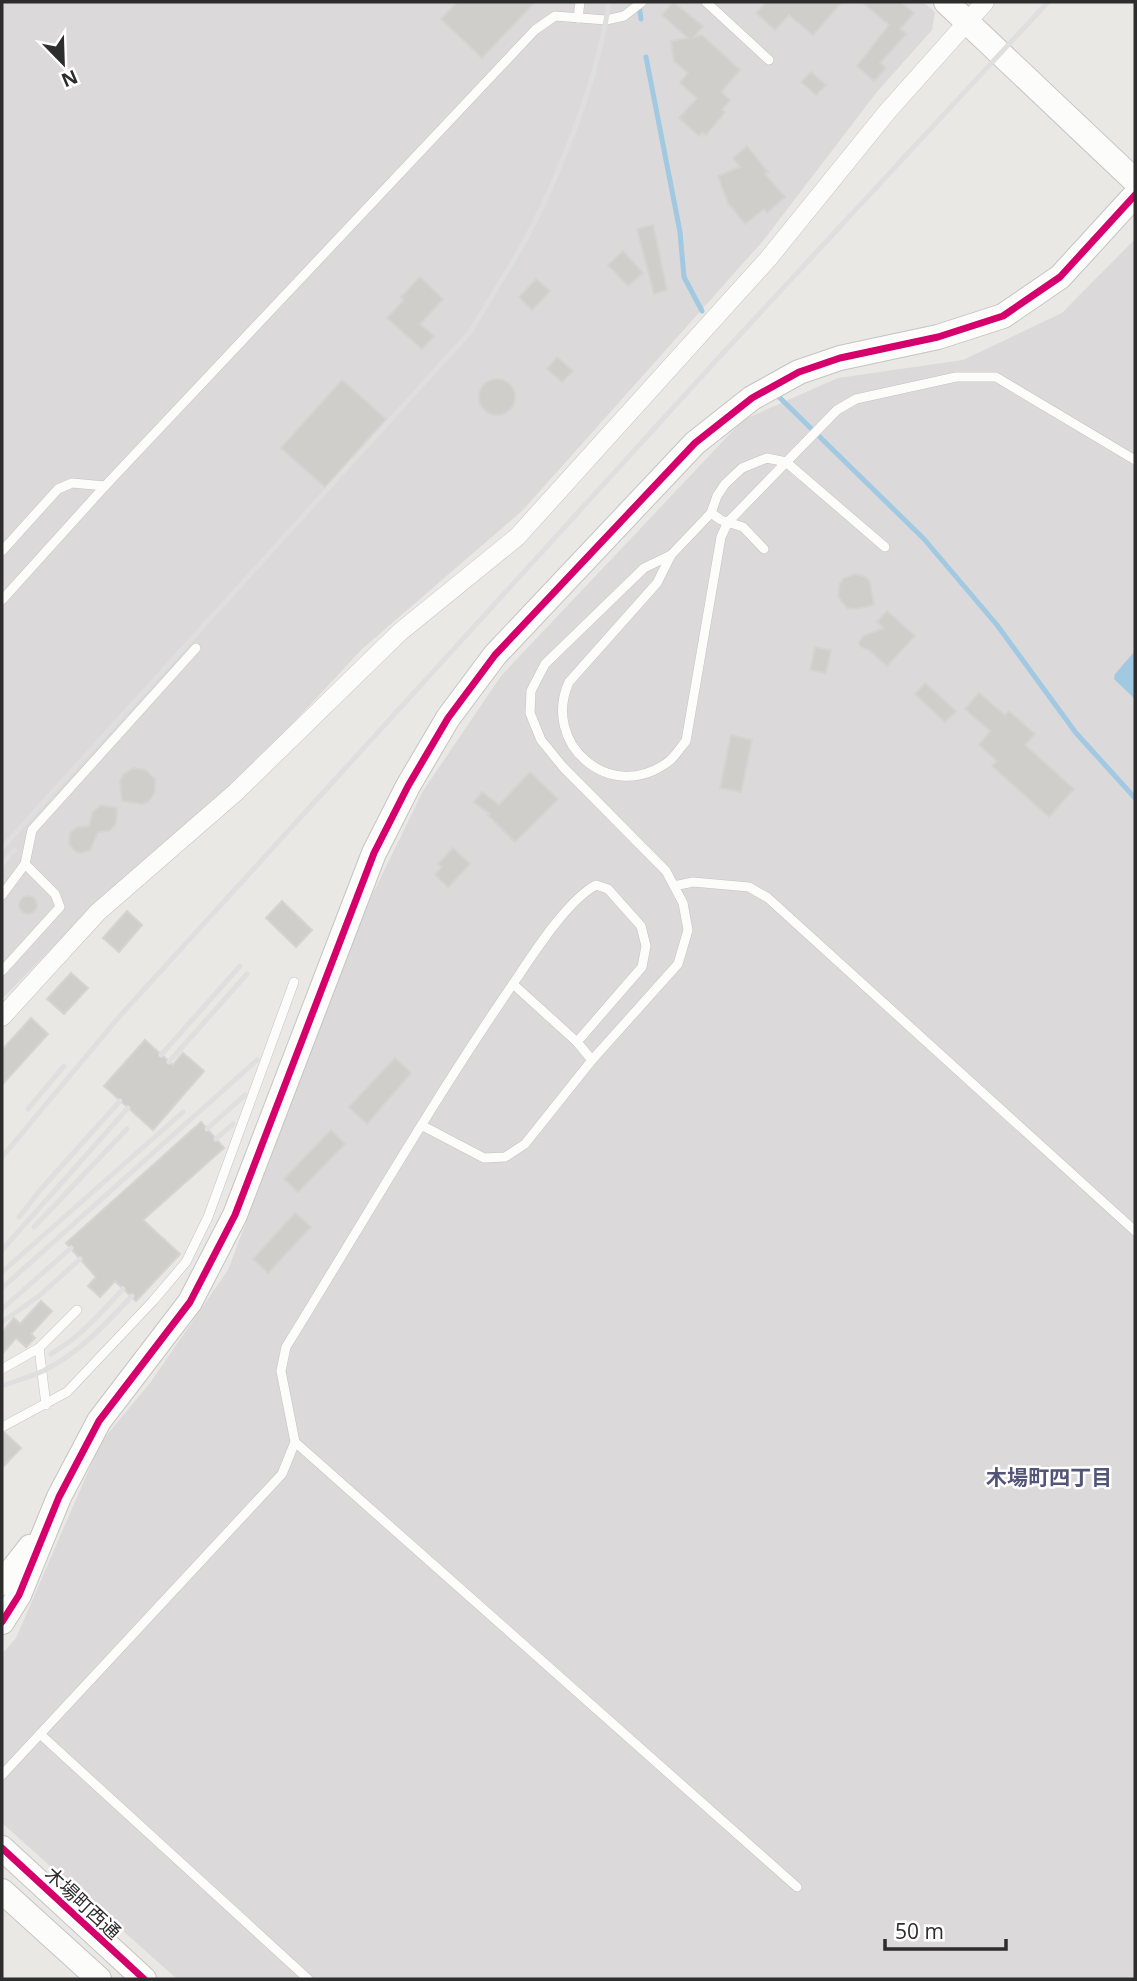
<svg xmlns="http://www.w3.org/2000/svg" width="1137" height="1981" font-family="'Open Sans','Noto Sans JP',sans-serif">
<rect width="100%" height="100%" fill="#e9e8e4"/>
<!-- industrial -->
<g fill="#dbd9da">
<path d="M2,2h921l12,10 -3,18 -56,63 -113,148 -241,270 -160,138 -130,140 -128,106 -102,104z"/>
<path d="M1135,239v1740h-958l-175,-156v-169l14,-16 85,-196 49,-59 78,-113 133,-352 62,-127 78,-115 242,-256 95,-42 125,-18 99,-47z"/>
</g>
<!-- water -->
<path fill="#a1c9e2" d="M1135,651v48l-21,-20 1,-5z"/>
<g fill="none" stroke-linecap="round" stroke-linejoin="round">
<!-- stream -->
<g stroke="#a1c9e2" stroke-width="5">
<path d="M639,5l2,14"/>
<path d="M646,57l34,175 4,45 18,34"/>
<path d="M779,397l145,142 73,86 79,108 59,65"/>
</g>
</g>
<!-- building -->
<g fill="#cfceca" stroke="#d5d4d0" stroke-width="2">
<path d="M457,2h78l-53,56 -41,-39z"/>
<path d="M673,2l30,24 -9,11 8,-2 38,35 -19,22 9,8 -8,10 3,2 -19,23 -4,-3 -3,4 -20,-18 18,-20 -17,-15 8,-10 -14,-12 -3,-20 17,-3 -26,-23z"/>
<path d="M766,2h76l-29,33 -24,-20 -14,15 -19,-17z"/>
<path d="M862,2h39l13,11 -14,16 6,5 -26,29 6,5 -12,13 -17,-15 32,-41z"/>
<path d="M811,72l15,13 -10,10 -15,-13z"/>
<path d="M747,146l21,26 -3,2 20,23 -18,16 -3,-4 -19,15 -17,-21 -10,-27 22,-9 -7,-9z"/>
<path d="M653,225l14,65 -13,4 -17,-65z"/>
<path d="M623,251l20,22 -15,13 -20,-21z"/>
<path d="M420,277l23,22 -23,25 14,12 -12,13 -35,-31 17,-18 -3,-3z"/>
<path d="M536,279l14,12 -18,19 -13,-13z"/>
<path d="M557,357l16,14 -11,11 -15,-13z"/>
<circle cx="497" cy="397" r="18"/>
<path d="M342,380l44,39 -61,68 -44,-39z"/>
<path d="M855,574l11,3 4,5 4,23 -18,4 -9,-1 -6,-7 -3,-6 2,-12 4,-5z"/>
<path d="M887,611l28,25 -28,30 -18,-16 -8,-3 -2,-4 4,-7 21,-8 -7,-6z"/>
<path d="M815,647l16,3 -5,23 -16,-3z"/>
<path d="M925,683l31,28 -11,11 -30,-28z"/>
<path d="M979,693l26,22 4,-4 26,23 -10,11 49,44 -25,28 -57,-51 5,-5 -18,-16 11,-14 -25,-22z"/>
<path d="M731,735l21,5 -11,52 -21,-4z"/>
<path d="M133,768l13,2 9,9v13l-7,10 -6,2 -20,-3 -2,-20 3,-6z"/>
<path d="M530,772l28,27 -43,43 -27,-27 2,-1 -16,-12 8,-10 17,13z"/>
<path d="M101,805l16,3 -1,16 -7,7 -11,1 -8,18 -10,3 -5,-2 -6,-7 1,-11 8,-6 11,-1 4,-14z"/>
<path d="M453,848l17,16 -22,23 -13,-12 7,-8 -4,-3z"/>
<circle cx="28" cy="905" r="9"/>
<path d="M282,901l30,29 -16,17 -30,-29z"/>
<path d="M127,911l15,14 -23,27 -16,-14z"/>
<path d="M71,973l17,15 -24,26 -17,-15z"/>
<path d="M31,1018l17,16 -46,51v-35z"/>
<path d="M145,1040l28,25 10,-12 21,18 -51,59 -49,-44z"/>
<path d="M395,1058l16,15 -44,51 -18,-17z"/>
<path d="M201,1122l23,26 -81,72 37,34 -44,47 -21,-20 -15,16 -12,-11 8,-9 -30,-34z"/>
<path d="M331,1130l14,14 -47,48 -14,-13z"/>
<path d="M295,1213l16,14 -43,46 -15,-14z"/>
<path d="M41,1301l11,10 -21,23 4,4 -9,9 -10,-9 -14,16v-22l12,-14 6,6z"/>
<path d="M5,1433l16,15 -19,20v-34z"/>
</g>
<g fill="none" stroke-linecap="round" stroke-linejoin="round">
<!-- lane casing -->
<g stroke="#c4c4c3" stroke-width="10">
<g id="lane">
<path d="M706,2l63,58"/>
<path d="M578,18l2,-16"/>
<path d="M711,513l10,7 22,7 21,22"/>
<path d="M2,551l56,-62 14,-6 33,3"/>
<path d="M671,555l-14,28 -88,99c-28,61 41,123 99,80 7,-5 12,-14 18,-21l35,-204 7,-15 109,-112 19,-11 100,-22h40l139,83"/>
<path d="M2,600l103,-114 430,-456 20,-14 51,4 18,-4 18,-14"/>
<path d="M674,886l19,-4 56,5 19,11 367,333"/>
<path d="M2,895l23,-31 7,-34 164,-182"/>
<path d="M2,971l58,-64 -5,-13 -30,-30"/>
<path d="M513,984l64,58 15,18"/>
<path d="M423,1126l61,32 21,-1 20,-13 67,-84 86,-96 10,-34 -5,-27 -9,-17 -8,-15 -103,-104 -22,-27 -11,-27 1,-22 14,-27 99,-96 27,-13 40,-42 6,-17 8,-12 17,-16 25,-10 19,4 99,85"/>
<path d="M39,1348l7,57"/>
<path d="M2,1369l37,-21 38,-38"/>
<path d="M2,1427l65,-35 86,-91 33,-39 22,-45 86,-235"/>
<path d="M295,1442l502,445"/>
<path d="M40,1734l268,245"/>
<path d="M2,1775l280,-301 13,-32 -14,-71 5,-24c76,-123 149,-250 231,-369 18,-27 51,-78 79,-93l12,4 33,37 5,20 -4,21 -65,75"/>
</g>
</g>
<!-- street casing -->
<g stroke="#c4c4c3" stroke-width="19">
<path id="street" d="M2,1017l96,-105 138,-120 164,-160 117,-95 251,-278 119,-147 98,-110"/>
</g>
<!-- secondary casing -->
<g stroke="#c4c4c3" stroke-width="26">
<g id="secondary">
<path d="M946,2l189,179"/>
<path d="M2,1583l28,-36"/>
<path d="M2,1622l17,-27 40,-98 40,-76 91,-119 45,-87 139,-362 34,-67 40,-68 47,-63 200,-212 57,-45 47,-26 41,-14 98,-21 65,-21 57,-39 75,-82"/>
<path d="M2,1848l142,131"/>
<path d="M2,1891l97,88"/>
</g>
</g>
<!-- lane -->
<use href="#lane" stroke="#fcfcfb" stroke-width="9"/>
<!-- street -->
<use href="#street" stroke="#fcfcfb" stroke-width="18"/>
<!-- secondary -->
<use href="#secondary" stroke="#fcfcfb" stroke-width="24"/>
<!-- rail -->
<g stroke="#dfdfe0" stroke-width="5">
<path d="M2,848l468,-516c19,-32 40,-64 58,-97 35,-68 70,-157 81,-233"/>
<path d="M2,865l12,-15"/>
<path d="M161,1055l79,-89"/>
<path d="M169,1062l78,-88"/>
<path d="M28,1109l36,-43"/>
<path d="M207,1129l38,-34"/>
<path d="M216,1139l17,-15"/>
<path d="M2,1157l117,-140 604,-664 325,-351"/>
<path d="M19,1217l22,-28 79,-88"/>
<path d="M34,1227l93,-98"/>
<path d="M2,1250l126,-142"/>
<path d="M2,1272l181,-160"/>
<path d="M2,1288l255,-228"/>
<path d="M2,1309l69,-61"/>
<path d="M2,1322l37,-26 41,-37"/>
<path d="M51,1354c29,-17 50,-41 72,-65"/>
<path d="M2,1386c13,-5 28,-9 41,-15 36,-18 62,-46 89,-75"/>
</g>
<!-- cycleway casing -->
<g stroke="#fff" stroke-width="11">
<g id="cycleway">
<path d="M2,1622l17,-27 40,-98 40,-76 91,-119 45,-87 139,-362 34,-67 40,-68 47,-63 200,-212 57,-45 47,-26 41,-14 98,-21 65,-21 57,-39 75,-82"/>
<path d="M2,1848l142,131"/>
</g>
</g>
<!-- cycleway -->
<use href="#cycleway" stroke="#d6006c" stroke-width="7"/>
</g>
<g text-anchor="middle" stroke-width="5" stroke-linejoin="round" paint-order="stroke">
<!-- street labels -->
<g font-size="19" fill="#2d2d2d" stroke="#fff">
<text transform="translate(83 1903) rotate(43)" y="7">木場町西通</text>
</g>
<!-- neighbourhood labels -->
<g font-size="21" font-weight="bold" fill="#525578" stroke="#fff">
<text x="1049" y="1485">木場町四丁目</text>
</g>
</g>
<!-- border -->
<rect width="1137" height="1981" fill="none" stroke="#2d2d2d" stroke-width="7"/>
<!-- north arrow -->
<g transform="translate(63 63) rotate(157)" stroke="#ffffff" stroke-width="5" paint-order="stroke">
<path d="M0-5L12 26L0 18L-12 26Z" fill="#2d2d2d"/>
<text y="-10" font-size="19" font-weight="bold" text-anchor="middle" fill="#2d2d2d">N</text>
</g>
<!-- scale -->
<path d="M885 1939v10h121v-10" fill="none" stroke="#2d2d2d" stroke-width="3.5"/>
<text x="895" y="1939" font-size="21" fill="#2d2d2d" stroke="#ffffff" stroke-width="5" paint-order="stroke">50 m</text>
</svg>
